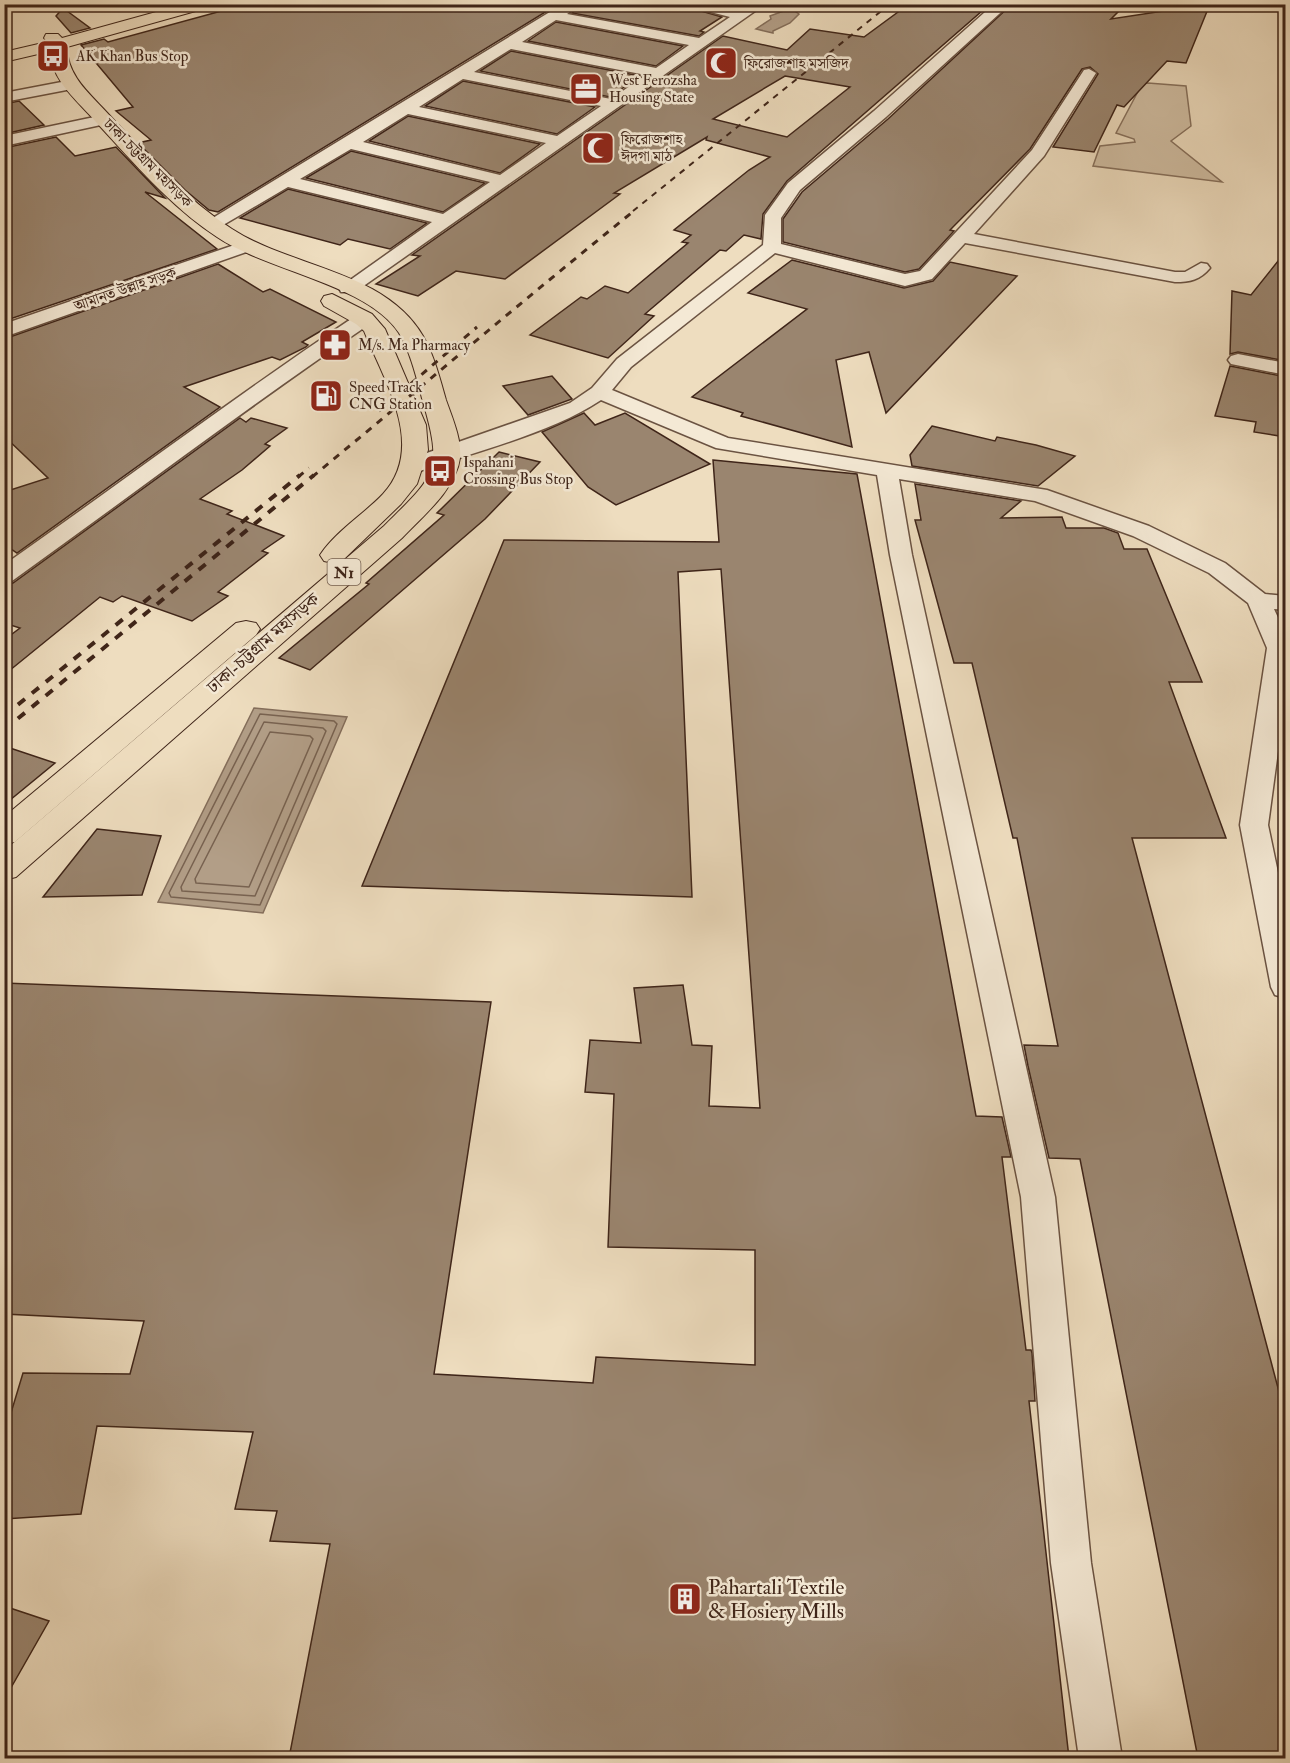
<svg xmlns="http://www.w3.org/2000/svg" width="1290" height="1763" font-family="'IM FELL Double Pica','Noto Serif Bengali',serif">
<rect width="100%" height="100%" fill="#eeddbf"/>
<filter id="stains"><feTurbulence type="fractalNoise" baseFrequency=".00333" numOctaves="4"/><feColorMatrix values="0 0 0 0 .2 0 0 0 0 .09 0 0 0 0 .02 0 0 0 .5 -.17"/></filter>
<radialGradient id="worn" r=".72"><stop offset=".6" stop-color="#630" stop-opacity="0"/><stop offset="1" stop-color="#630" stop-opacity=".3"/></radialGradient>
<!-- green -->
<path fill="#d0bea3" stroke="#88725e" stroke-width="1.5" d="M1148,83l38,3 5,40 -20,15 51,41 -129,-16 7,-20 35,-4 -1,-3 -18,-6 26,-49z"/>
<!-- water -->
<g fill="#b29e87" stroke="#846e5b" stroke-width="1.5">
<path d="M789,9l9,1 -2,2 3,2 -9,9 -17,8v2l-17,-4 15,-10 -1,-3z"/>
<path d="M254,708l93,9 -84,196 -105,-11z"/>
</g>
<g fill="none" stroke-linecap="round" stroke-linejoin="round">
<!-- shore -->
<g stroke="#786250" stroke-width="1.5">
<path d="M260,714l74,7 3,3 -77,181 -89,-8 -2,-4z"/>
<path d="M264,722l59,6 3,3 -71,165 -73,-5 -1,-4z"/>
<path d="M270,732l40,4 3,3 -64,148 -53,-4 -1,-4z"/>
</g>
</g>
<!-- building -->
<g fill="#9a856f" stroke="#3f2519" stroke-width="1.5" fill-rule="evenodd">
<path d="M247,4h38l13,7 30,-7h210l14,4 -334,204 -9,-2 -24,-20 -47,-47 13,-3 -35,-29 17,-4 -52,-62 23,-6 4,3z"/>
<path d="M585,4h92l45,13 -22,14 4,1 -5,4 -127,-23z"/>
<path d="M909,4h81l-203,177 -24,33 -2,25 -17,-4 -18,16 -6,-1 -75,64 9,2 -46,42 -78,-23 51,-38 6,2 18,-13 23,7 60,-50 -6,-1 9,-7 -17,-5 75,-60 21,-13 -64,-17 1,-3 -93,56 6,1 -115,85 -49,-8 -38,25 -42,-12 44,-28 -8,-1 311,-219 64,14 23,-21 54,8zM785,76l65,11 -63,50 -74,-18z"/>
<path d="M1012,4h114l-15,15 99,-15 -24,59 -19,-2 -43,46 -7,-2 -23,47 -41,-5 45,-73 -8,-7 -8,2 -52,80 -80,81 4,1 -35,38 -14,3 -122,-30v-23l19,-27 86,-73z"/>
<path d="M63,8l27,20 -19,5 -15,-17z"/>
<path d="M556,22l127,24 -27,20 -128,-25z"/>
<path d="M511,51l129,25 -30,21 -130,-26z"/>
<path d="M463,81l132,26 -38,27 -132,-28z"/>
<path d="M19,101l25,24 -40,9v-30z"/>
<path d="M408,116l132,28 -40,29 -131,-32z"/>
<path d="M56,137l19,19 41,-9 49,51 -20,-6 72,57 -213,72v-173z"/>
<path d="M351,151l134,32 -42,29 -137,-34z"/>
<path d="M288,189l139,34 -37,26 -42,-10 -8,6 -100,-27z"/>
<path d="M1286,251v110l-48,-9 -8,2 2,-63 19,4z"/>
<path d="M792,260l112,28 29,-7 17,-19 67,14 -131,137 -17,-61 -33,8 16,87 -111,-31 2,-3 -51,-16 115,-88 -59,-16z"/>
<path d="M218,264l45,28 7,-3 66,33 -34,20 6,3 -2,2 -26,13 -8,-3 -88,30 36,20 -203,146 -13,-9v-52l44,-14 -44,-42v-97z"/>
<path d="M1230,366l56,11v60l-32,-5 2,-10 -41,-6z"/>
<path d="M552,376l20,23 -44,16 -25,-29z"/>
<path d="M584,413l11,12 30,-12 85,51 -94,41 -28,-18 -46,-55z"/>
<path d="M240,418l6,4 5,-4 36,10 -22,16 5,2 -28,24 -42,29 32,12 -5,3 57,22 -22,15 6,2 -50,39 10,4 -36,25 -70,-25 -9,6 -13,-5 -96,78v-35l16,-12 -16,-5v-38l9,-2z"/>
<path d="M932,426l63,15 2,-4 39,8 39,11 -37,30 -126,-20 -2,-11z"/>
<path d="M499,452l41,10 -55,57 -175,151 -31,-12 90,-74 -3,-1 78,-68 -7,-2z"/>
<path d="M713,460l144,14 119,642 26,1 9,40h-9l24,193h5l1,3 3,48h-6l40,357h-780l41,-214 -60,-3 7,-30 -42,-2 18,-77 -156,-6 -16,88 -77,5v-83l19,-63 107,1 14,-53 -140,-7v-331l487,19 -57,372 159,9 3,-26 159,8v-115l-147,-3 6,-153 -29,-2 5,-52 51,3 -7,-55 49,-3 9,60 20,1 -3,60 51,2 -39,-539 -43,3 14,325 -330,-11 142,-346 215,2z"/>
<path d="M915,484l106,17 -20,17 61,-1 4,11h38l14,5 6,16h23l55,133h-33l57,156h-94l154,580v340h-88l-118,-599 -31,-1 -21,-92 -4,-21 34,1 -41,-208h-4l-41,-175h-18l-39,-143h6z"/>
<path d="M4,746l51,17 -51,42z"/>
<path d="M97,829l64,7 -19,59 -99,2z"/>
<path d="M4,1606l45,15 -45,79z"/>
</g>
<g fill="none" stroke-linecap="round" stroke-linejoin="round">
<!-- street casing -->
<g stroke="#6b5342" stroke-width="3">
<g id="street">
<path d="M563,4h17l-13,10 132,24 31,-21 -51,-13h31l30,6 8,-6h17l-410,288h-14l-2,-4 93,-66 -144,-35 -70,41h-12l-3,-4zM556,20l133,25 -33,23 -134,-26zM511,49l135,26 -35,24 -137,-27zM463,79l138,27 -44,30 -138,-29zM408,114l138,29 -46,32 -137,-33zM351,149l139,33 -47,32 -143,-35z"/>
<path d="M994,4h16l-124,113 -86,73 -19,28v26l124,30 15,-3 112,-121 52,-80 5,-1 7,4 -52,83 -70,78 201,38h10l16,-9 6,1 3,4c-10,12 -20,14 -35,14l-210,-39 -33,36 -27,7 -130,-33 -144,114 -19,23 116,48 319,52 102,36 76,37 40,31 21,2v14l-12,-1 12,26v57l-18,133 18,86v87l-11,-3 -4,-8 -31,-162 27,-177 -19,-45 -39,-30 -76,-37 -98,-35 -136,-22 13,76 143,642 36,366 31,195h-43l-28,-195 -30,-366 -131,-642 -13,-80 -161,-27 -115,-48c-49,33 -125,51 -181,71h-16l-3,-5 3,-5 166,-58 22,-15 25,-29 146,-114 2,-30 23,-32 86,-72z"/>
<path d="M72,80l8,5 -3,3 -73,14v-9z"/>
<path d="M104,115l6,2 2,3 -2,3 -106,23v-10z"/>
<path d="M246,241l6,1 3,4 -3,4 -248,87v-13z"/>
<path d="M364,313l10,6 -3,4c-122,83 -239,172 -359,258l-8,2v-18c118,-83 233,-170 353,-250z"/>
<path d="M1238,354l48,9v12l-55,-11 -3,-4 3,-4z"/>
</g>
</g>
<!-- highway casing -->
<g stroke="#3f2519" stroke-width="2">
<g id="highway">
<path d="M185,4h27l-2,3 -143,40c0,31 26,49 45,71 37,40 74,81 120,111 60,39 152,41 191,107 11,19 17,43 23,64 6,17 16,40 14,58 -4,31 -37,58 -58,80l-386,339 -12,3v-29l380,-325c50,-50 60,-53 39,-124 -6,-22 -12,-49 -24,-69 -32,-49 -132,-62 -182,-96 -47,-31 -83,-74 -121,-115 -17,-20 -46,-42 -45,-71l-47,11v-10l43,-10 -3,-4 2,-4h12l4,4z"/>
<path d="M332,294l40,20 13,15 41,96 2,25 -11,34 -16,20 -59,57 -9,2 -9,-2 -4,-6c16,-24 43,-40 63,-61 44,-48 1,-113 -19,-163l-8,-7 -32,-18 -3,-5 3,-5z"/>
<path d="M246,621l10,2 4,6 -4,6 -241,207 -11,2v-27l232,-194z"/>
</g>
</g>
<!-- street -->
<use href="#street" fill="#f4e9d5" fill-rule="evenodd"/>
<!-- highway -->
<use href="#highway" fill="#eeddbf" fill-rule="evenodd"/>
<!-- rail-far2 -->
<path stroke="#3f2519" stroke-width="2" stroke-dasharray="6 6" stroke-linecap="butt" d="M633,211l257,-207"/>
<!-- rail-far1 -->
<g stroke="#3f2519" stroke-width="3" stroke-dasharray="7 7" stroke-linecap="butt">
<path d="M379,411l98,-84"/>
<path d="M298,477l11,-9"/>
<path d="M312,477c108,-89 214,-179 323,-267"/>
</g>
<!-- rail -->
<g stroke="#3f2519" stroke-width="4" stroke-dasharray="9 9" stroke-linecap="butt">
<path d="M4,716l296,-241"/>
<path d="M4,730l310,-255"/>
</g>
</g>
<!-- icons -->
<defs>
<g id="bus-square" transform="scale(1.725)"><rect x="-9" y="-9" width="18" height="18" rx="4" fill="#8f2418" stroke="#f4e9d5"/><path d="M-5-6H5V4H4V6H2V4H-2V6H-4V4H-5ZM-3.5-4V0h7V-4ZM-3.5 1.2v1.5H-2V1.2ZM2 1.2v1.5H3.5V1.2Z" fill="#fff"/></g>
<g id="mosque-square" transform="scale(1.725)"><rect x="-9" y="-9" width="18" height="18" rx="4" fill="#8f2418" stroke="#f4e9d5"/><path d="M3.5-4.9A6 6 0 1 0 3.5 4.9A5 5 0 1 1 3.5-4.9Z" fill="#fff"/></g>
<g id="office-square" transform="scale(1.725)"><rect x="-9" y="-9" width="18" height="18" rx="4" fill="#8f2418" stroke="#f4e9d5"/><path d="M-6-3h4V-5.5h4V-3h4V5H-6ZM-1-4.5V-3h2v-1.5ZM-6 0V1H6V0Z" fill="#fff"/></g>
<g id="pharmacy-square" transform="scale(1.725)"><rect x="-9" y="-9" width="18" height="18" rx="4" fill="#8f2418" stroke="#f4e9d5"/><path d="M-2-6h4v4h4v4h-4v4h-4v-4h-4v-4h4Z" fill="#fff"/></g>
<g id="fuel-square" transform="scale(1.725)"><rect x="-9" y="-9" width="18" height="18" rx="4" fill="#8f2418" stroke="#f4e9d5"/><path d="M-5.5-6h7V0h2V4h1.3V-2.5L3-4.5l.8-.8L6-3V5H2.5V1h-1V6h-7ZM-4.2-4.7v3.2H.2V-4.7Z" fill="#fff"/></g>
<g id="building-square" transform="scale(1.725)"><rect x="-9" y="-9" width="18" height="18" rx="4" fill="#8f2418" stroke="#f4e9d5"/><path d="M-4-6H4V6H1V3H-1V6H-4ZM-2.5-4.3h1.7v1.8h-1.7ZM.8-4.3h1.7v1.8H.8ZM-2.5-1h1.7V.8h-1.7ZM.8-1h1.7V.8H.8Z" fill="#fff"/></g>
</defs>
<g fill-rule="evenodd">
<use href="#bus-square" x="53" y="56"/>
<use href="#mosque-square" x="721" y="63"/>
<use href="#office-square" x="586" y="89"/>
<use href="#mosque-square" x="598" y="148"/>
<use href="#pharmacy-square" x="335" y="345"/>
<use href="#fuel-square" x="326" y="396"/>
<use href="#bus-square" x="440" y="471"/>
<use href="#building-square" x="685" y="1599"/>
</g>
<g text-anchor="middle" stroke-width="5" stroke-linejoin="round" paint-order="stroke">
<!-- far-poi labels -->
<g font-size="15" fill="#3f2519" stroke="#f4e9d5" text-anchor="start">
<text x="76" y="61">AK Khan Bus Stop</text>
<text x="744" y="68">ফিরোজশাহ মসজিদ</text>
<text x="609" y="85">West Ferozsha<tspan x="609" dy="17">Housing State</tspan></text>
<text x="621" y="144">ফিরোজশাহ<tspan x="621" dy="17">ঈদগা মাঠ</tspan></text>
<text x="358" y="350">M/s. Ma Pharmacy</text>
<text x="349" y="392">Speed Track<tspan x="349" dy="17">CNG Station</tspan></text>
<text x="463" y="467">Ispahani<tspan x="463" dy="17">Crossing Bus Stop</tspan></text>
</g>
<!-- far-street labels -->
<g font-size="15" fill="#3f2519" stroke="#f4e9d5">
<text transform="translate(148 163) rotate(45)" y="5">ঢাকা-চট্টগ্রাম মহাসড়ক</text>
<text transform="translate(125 289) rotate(-19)" y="5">আমানত উল্লাহ সড়ক</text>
</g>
<!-- shield labels -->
<rect fill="#f4e9d5" stroke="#756051" stroke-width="1.5" x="327.5" y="559" width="33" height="26" rx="4.5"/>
<g font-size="16" font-weight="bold" fill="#3f2519">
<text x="344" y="578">N1</text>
</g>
<!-- street labels -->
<g font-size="18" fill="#3f2519" stroke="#f4e9d5">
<text transform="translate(263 643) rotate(-41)" y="6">ঢাকা-চট্টগ্রাম মহাসড়ক</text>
</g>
<!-- near-poi labels -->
<g font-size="21" fill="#3f2519" stroke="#f4e9d5" text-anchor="start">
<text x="708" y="1594">Pahartali Textile<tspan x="708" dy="24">&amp; Hosiery Mills</tspan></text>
</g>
</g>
<!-- margin -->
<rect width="1290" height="1763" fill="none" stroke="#eeddbf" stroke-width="24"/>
<rect x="6" y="6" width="1278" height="1751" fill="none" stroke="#3f2519" stroke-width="3"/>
<rect x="12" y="12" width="1266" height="1739" fill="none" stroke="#3f2519" stroke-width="1.5"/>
<rect width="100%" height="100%" filter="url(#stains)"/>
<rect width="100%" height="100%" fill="url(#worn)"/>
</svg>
